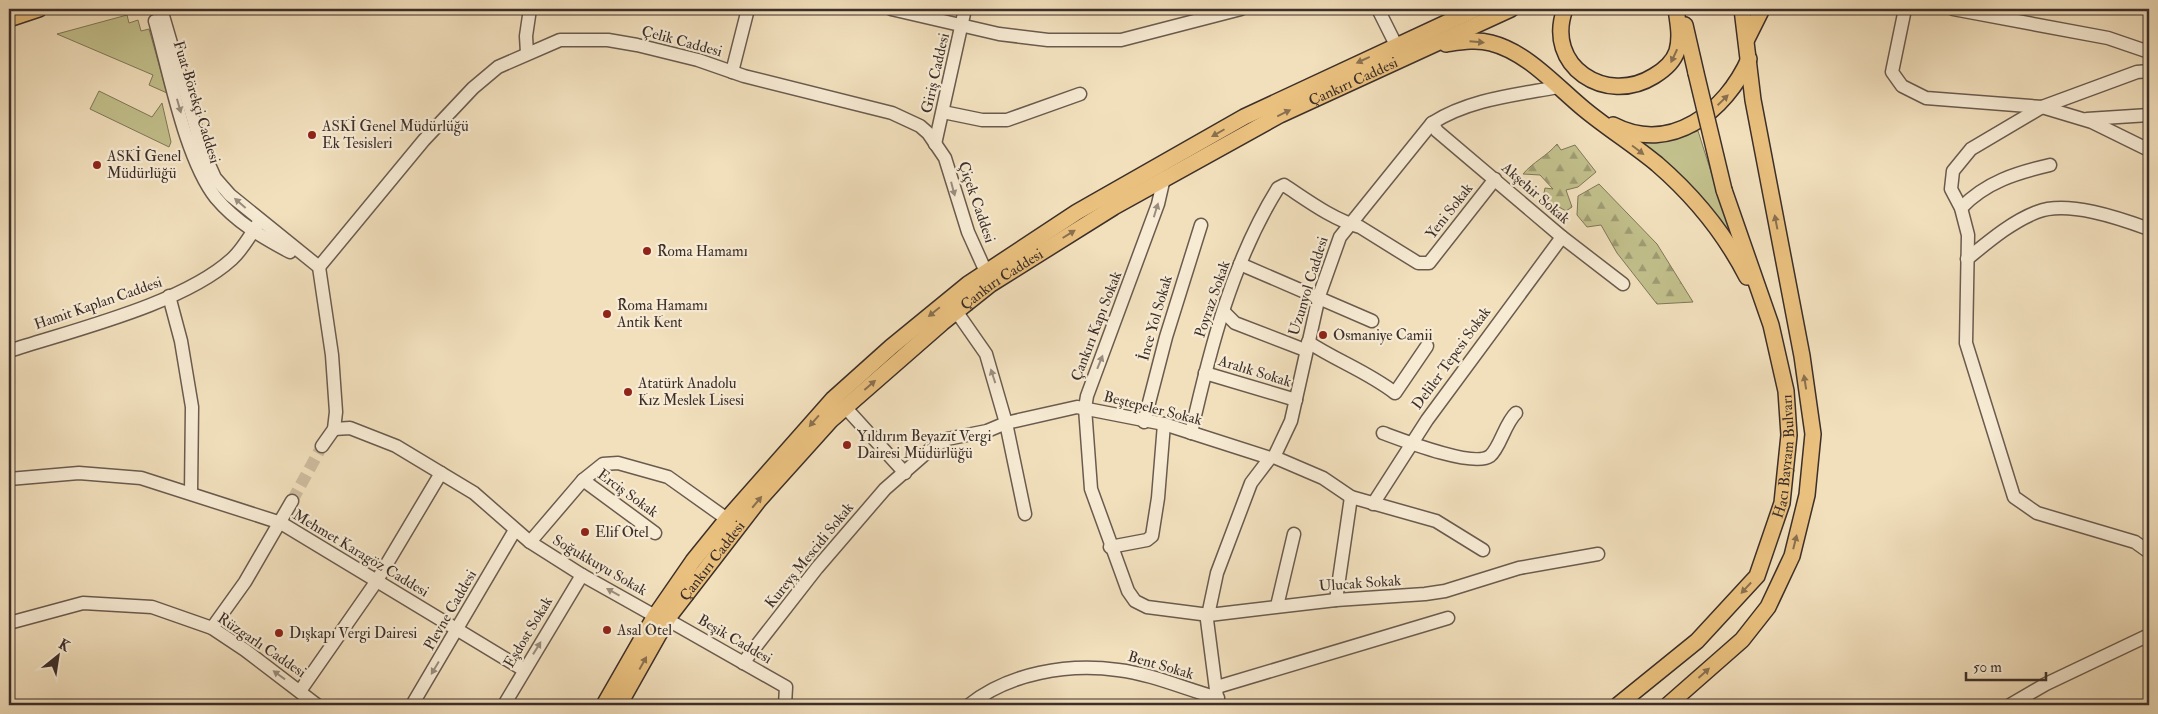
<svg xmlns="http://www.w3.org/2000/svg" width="2158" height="714" font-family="'IM FELL Double Pica',serif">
<defs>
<pattern id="forest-firs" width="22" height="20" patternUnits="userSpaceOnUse" patternTransform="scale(1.25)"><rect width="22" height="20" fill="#c2c08c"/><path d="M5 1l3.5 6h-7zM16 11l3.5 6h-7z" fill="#9f9c73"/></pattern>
</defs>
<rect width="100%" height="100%" fill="#f2e0bd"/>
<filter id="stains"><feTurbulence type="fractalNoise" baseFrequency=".004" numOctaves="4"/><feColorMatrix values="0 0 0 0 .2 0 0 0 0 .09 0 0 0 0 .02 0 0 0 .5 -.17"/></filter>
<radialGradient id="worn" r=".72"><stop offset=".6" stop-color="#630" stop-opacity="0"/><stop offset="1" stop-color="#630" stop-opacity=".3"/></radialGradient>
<!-- green -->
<g fill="#c2c08c" stroke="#7f785b">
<path d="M127,15l2,8 9,-3 3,11 8,-2 18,64 -18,-8 4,-10 -96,-41z"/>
<path d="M99,91l53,26 10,-14 9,39 -2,5 -79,-38z"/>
<path d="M1698,131l36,113 -94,-100 30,-4z"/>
</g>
<!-- forest -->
<g fill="url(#forest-firs)" stroke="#7f785b">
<path d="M1557,144l4,6 14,-5 21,27 -18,15 -12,3 6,17 -6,4 -23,-13 2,-10 8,1 -13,-14 -17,-1c10,-12 24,-18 34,-30z"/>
<path d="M1599,184l58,60 36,58 -36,2 -40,-51 -16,-28 -14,2 -10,-12 1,-19z"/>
</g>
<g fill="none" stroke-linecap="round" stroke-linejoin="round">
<!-- minor-tunnel -->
<path stroke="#cebda0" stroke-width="12" stroke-dasharray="12 6" stroke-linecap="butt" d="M292,501l30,-55"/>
<!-- minor casing -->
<g stroke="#6a5b4f" stroke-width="15">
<g id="minor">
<path d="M161,9l41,140 13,29 15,17 89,72 13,88 4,57 -2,17 -12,17"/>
<path d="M891,9l108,25 49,6h73l120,-31"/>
<path d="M1378,9l18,36"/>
<path d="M1905,9l-13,63 10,14 24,12 116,9 50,15 57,28"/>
<path d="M1953,9l155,29 41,14"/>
<path d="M155,21c14,49 30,138 61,177 20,24 46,39 74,54"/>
<path d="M527,53l-1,-17 4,-27"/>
<path d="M2149,71l-12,1 -95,35 -71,42 -18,22 -2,18 10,19 7,27 -2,108 48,154 23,16 98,29 14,10"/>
<path d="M732,72l16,-63"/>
<path d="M943,112l39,8h25l73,-26"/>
<path d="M2087,119l62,-4"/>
<path d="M1432,123l5,8 125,106 61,47"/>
<path d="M935,144l30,-135"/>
<path d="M1164,178l-6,26 -71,192 -2,12 6,81 37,102 7,10 12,6 62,8 127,-15 89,-6 20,-3 74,-23 79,-14"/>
<path d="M1961,208c25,-26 55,-35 89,-43"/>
<path d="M1967,259c21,-17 44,-37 70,-47 30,-12 82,6 112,17"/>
<path d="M1240,264l132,57"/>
<path d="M319,267l105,-127 49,-52 25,-21 62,-27h48l29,5 61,15 46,16 148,37 28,13 8,7 17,25 23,74 18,40"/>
<path d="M169,296l12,45 11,66 -1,86"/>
<path d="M956,311l30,43 20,69 19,91"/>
<path d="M1224,312l11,11 70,27"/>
<path d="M1308,342c29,19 60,30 87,51l32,-47"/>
<path d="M9,351c64,-21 174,-47 223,-92 10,-9 18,-23 25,-34"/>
<path d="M1205,373l91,27"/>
<path d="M845,407l60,66"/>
<path d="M1144,422l22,-85 35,-112"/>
<path d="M334,429l16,-1 46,18 78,47 56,49 52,33 73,41"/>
<path d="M1191,433c19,-84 41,-171 87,-245l6,-3c23,15 48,34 76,42l58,36h11l66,-84"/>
<path d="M1383,433c19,7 91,35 107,23 10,-8 15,-33 26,-43"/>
<path d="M1274,457l49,21 28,19 85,24 47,29"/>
<path d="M9,479l70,-6 62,5 140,45 243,147"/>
<path d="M583,480l72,53"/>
<path d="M1373,504l54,-84 135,-183"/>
<path d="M530,542l53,-62 20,-16 15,-1 50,14 59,42"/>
<path d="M1110,547l37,-7 5,-4 6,-38 6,-74"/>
<path d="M1336,600l15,-103"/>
<path d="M1277,606l17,-72"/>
<path d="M668,620l118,67 -1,18"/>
<path d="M9,623l74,-20 69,4 60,21 33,22 72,55"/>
<path d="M212,628l33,-46 47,-81"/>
<path d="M743,663l74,-95 68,-79 48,-42 14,-8 40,-8 19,-8 71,-16 87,17 106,34"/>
<path d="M1217,687l231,-69"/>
<path d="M300,691l76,-109 65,-109"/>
<path d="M412,705l103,-175"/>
<path d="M504,705l78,-130"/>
<path d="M969,705c40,-32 99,-42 149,-35 34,4 67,19 100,28"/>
<path d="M1218,705l-11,-85 10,-47 34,-90 19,-25 4,-1 17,-36 28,-125 21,-59 92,-114c38,-24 83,-28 126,-36"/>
<path d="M2010,705l36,-21 103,-49"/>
</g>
</g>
<!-- major casing -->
<g stroke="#3c2f2a" stroke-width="18">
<g id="major">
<path d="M1565,9c-21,57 41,97 89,67 10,-6 19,-13 23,-25 4,-14 1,-28 -1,-42"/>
<path d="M9,19l30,-10"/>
<path d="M1685,25l11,48"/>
<path d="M1747,39l15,-30"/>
<path d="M1446,44c14,-2 30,-5 45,-1 36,9 65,43 93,66 23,19 50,36 73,55 37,32 68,70 90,113"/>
<path d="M1613,125c58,30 113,-14 136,-66"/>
<path d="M604,705l51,-89 38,-55 34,-42 106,-120 58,-52 77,-63 109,-72 167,-95 232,-108"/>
<path id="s1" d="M619,705l49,-87 91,-118 72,-80 111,-97 49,-39 123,-77 166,-92 231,-106"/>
<path id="s2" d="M1618,705l79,-64 60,-65 25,-73 7,-68 -3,-44 -15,-66 -47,-135"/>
<path d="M1668,705l74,-65 26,-33 24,-51 15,-61 6,-61 -11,-78 -49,-256 -11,-91"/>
</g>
</g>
<!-- minor -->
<use href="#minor" stroke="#f7ebd4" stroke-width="12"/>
<!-- major -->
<use href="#major" stroke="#e9c07e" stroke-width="15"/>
<!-- major-bridge casing -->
<g stroke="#3c2f2a" stroke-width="18" stroke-linecap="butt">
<path id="major-bridge" d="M1696,73l28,117"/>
</g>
<!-- major-bridge -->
<use href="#major-bridge" stroke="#e9c07e" stroke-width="15"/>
</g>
<!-- one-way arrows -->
<defs><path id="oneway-solid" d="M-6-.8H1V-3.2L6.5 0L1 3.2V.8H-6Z" transform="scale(1.25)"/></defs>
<g fill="#8a7050">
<use href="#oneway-solid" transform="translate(1477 42) rotate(5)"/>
<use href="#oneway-solid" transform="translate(1674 56) rotate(115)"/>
<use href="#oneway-solid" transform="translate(1363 60) rotate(155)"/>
<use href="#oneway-solid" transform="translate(1723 100) rotate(-44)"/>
<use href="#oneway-solid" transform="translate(1284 113) rotate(-26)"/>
<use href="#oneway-solid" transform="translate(1218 133) rotate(150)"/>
<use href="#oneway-solid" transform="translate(1638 150) rotate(37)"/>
<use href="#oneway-solid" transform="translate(1776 222) rotate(-101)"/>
<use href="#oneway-solid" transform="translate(1069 234) rotate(-32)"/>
<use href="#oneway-solid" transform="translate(934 312) rotate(141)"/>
<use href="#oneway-solid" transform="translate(1805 382) rotate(-99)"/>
<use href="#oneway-solid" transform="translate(870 385) rotate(-41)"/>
<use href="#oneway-solid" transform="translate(814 421) rotate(131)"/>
<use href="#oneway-solid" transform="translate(757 502) rotate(-50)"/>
<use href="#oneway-solid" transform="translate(1795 542) rotate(-76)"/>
<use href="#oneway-solid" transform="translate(1746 588) rotate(133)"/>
<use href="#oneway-solid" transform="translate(643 663) rotate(-61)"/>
<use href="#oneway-solid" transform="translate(1704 673) rotate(-42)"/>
</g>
<g fill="#9a8d7f">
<use href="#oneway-solid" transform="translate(179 106) rotate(74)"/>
<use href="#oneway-solid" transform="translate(953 189) rotate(75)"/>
<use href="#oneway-solid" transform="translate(240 203) rotate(-139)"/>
<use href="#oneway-solid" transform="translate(1156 210) rotate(-73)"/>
<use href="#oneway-solid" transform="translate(1100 362) rotate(-68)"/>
<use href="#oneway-solid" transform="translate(993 376) rotate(-108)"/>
<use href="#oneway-solid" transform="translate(613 592) rotate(-151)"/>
<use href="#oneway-solid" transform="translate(537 648) rotate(-58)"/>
<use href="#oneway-solid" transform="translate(435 668) rotate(121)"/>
<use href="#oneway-solid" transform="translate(279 675) rotate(-144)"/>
</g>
<!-- markers -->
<g fill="#8f2418" stroke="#f7ebd4" stroke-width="2">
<circle cx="312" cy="135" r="5"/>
<circle cx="97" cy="165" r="5"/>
<circle cx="647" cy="251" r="5"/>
<circle cx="607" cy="314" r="5"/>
<circle cx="1323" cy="335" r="5"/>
<circle cx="628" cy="392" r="5"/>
<circle cx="847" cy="445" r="5"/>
<circle cx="585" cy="532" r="5"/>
<circle cx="607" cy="630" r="5"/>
<circle cx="279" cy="633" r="5"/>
</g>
<g text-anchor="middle" stroke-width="4.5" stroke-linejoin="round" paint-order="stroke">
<!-- street labels -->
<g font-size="15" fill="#3c2f2a" stroke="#f7ebd4">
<text transform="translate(682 41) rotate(15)" y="5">Çelik Caddesi</text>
<text transform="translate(935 73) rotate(-77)" y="5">Giriş Caddesi</text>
<text dy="5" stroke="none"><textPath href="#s1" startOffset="982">Çankırı Caddesi</textPath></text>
<text transform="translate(197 102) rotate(73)" y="5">Fuat Börekçi Caddesi</text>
<text transform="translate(1536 193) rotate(41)" y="5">Akşehir Sokak</text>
<text transform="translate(977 202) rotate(71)" y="5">Çiçek Caddesi</text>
<text transform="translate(1449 211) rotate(-52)" y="5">Yeni Sokak</text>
<text dy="5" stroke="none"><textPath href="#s1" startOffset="578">Çankırı Caddesi</textPath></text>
<text transform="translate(1308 286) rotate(-73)" y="5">Uzunyol Caddesi</text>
<text transform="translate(1212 299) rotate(-71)" y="5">Poyraz Sokak</text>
<text transform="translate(98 303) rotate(-19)" y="5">Hamit Kaplan Caddesi</text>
<text transform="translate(1155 318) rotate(-74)" y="5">İnce Yol Sokak</text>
<text transform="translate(1096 326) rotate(-69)" y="5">Çankırı Kapı Sokak</text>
<text transform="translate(1451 358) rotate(-54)" y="5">Deliler Tepesi Sokak</text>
<text transform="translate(1255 371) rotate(17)" y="5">Aralık Sokak</text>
<text transform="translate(1153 408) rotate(14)" y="5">Beştepeler Sokak</text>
<text dy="5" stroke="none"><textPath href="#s2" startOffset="314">Hacı Bayram Bulvarı</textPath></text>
<text transform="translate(628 493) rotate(36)" y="5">Erciş Sokak</text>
<text transform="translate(361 553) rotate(31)" y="5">Mehmet Karagöz Caddesi</text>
<text transform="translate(809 555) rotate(-51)" y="5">Kureyş Mescidi Sokak</text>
<text dy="5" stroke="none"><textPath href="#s1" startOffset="172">Çankırı Caddesi</textPath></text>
<text transform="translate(600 565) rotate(30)" y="5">Soğukkuyu Sokak</text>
<text transform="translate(1360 583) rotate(-4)" y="5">Ulucak Sokak</text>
<text transform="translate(450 610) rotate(-60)" y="5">Plevne Caddesi</text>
<text transform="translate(528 632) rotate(-59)" y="5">Eşdost Sokak</text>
<text transform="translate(735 639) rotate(30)" y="5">Beşik Caddesi</text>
<text transform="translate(262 645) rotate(34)" y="5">Rüzgarlı Caddesi</text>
<text transform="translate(1161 665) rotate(16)" y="5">Bent Sokak</text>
</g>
<!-- poi labels -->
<g font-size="15" fill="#3c2f2a" stroke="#f7ebd4" text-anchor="start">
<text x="322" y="131">ASKİ Genel Müdürlüğü<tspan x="322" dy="17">Ek Tesisleri</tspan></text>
<text x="107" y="161">ASKİ Genel<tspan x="107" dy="17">Müdürlüğü</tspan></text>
<text x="657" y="256">Roma Hamamı</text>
<text x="617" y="310">Roma Hamamı<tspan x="617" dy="17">Antik Kent</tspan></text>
<text x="1333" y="340">Osmaniye Camii</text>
<text x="638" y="388">Atatürk Anadolu<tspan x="638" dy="17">Kız Meslek Lisesi</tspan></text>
<text x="857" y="441">Yıldırım Beyazıt Vergi<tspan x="857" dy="17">Dairesi Müdürlüğü</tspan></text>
<text x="595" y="537">Elif Otel</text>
<text x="617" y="635">Asal Otel</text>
<text x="289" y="638">Dışkapı Vergi Dairesi</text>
</g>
</g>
<!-- margin -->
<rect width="2158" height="714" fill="none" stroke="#f2e0bd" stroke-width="30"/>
<rect x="10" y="10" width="2138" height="694" fill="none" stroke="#3c2f2a" stroke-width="2.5"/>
<rect x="15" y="15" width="2128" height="684" fill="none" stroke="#3c2f2a"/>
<!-- north arrow -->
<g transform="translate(58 656) rotate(30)" stroke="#f7ebd4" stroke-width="4" paint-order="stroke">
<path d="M0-4L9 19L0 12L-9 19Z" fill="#3c2f2a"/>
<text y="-8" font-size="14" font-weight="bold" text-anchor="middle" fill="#3c2f2a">K</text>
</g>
<!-- scale -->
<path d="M1966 672v8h80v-8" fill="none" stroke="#3c2f2a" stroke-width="2.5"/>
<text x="1973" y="672" font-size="15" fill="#3c2f2a" stroke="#f7ebd4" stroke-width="4" paint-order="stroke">50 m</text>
<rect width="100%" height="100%" filter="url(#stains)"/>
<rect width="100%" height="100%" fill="url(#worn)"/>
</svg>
